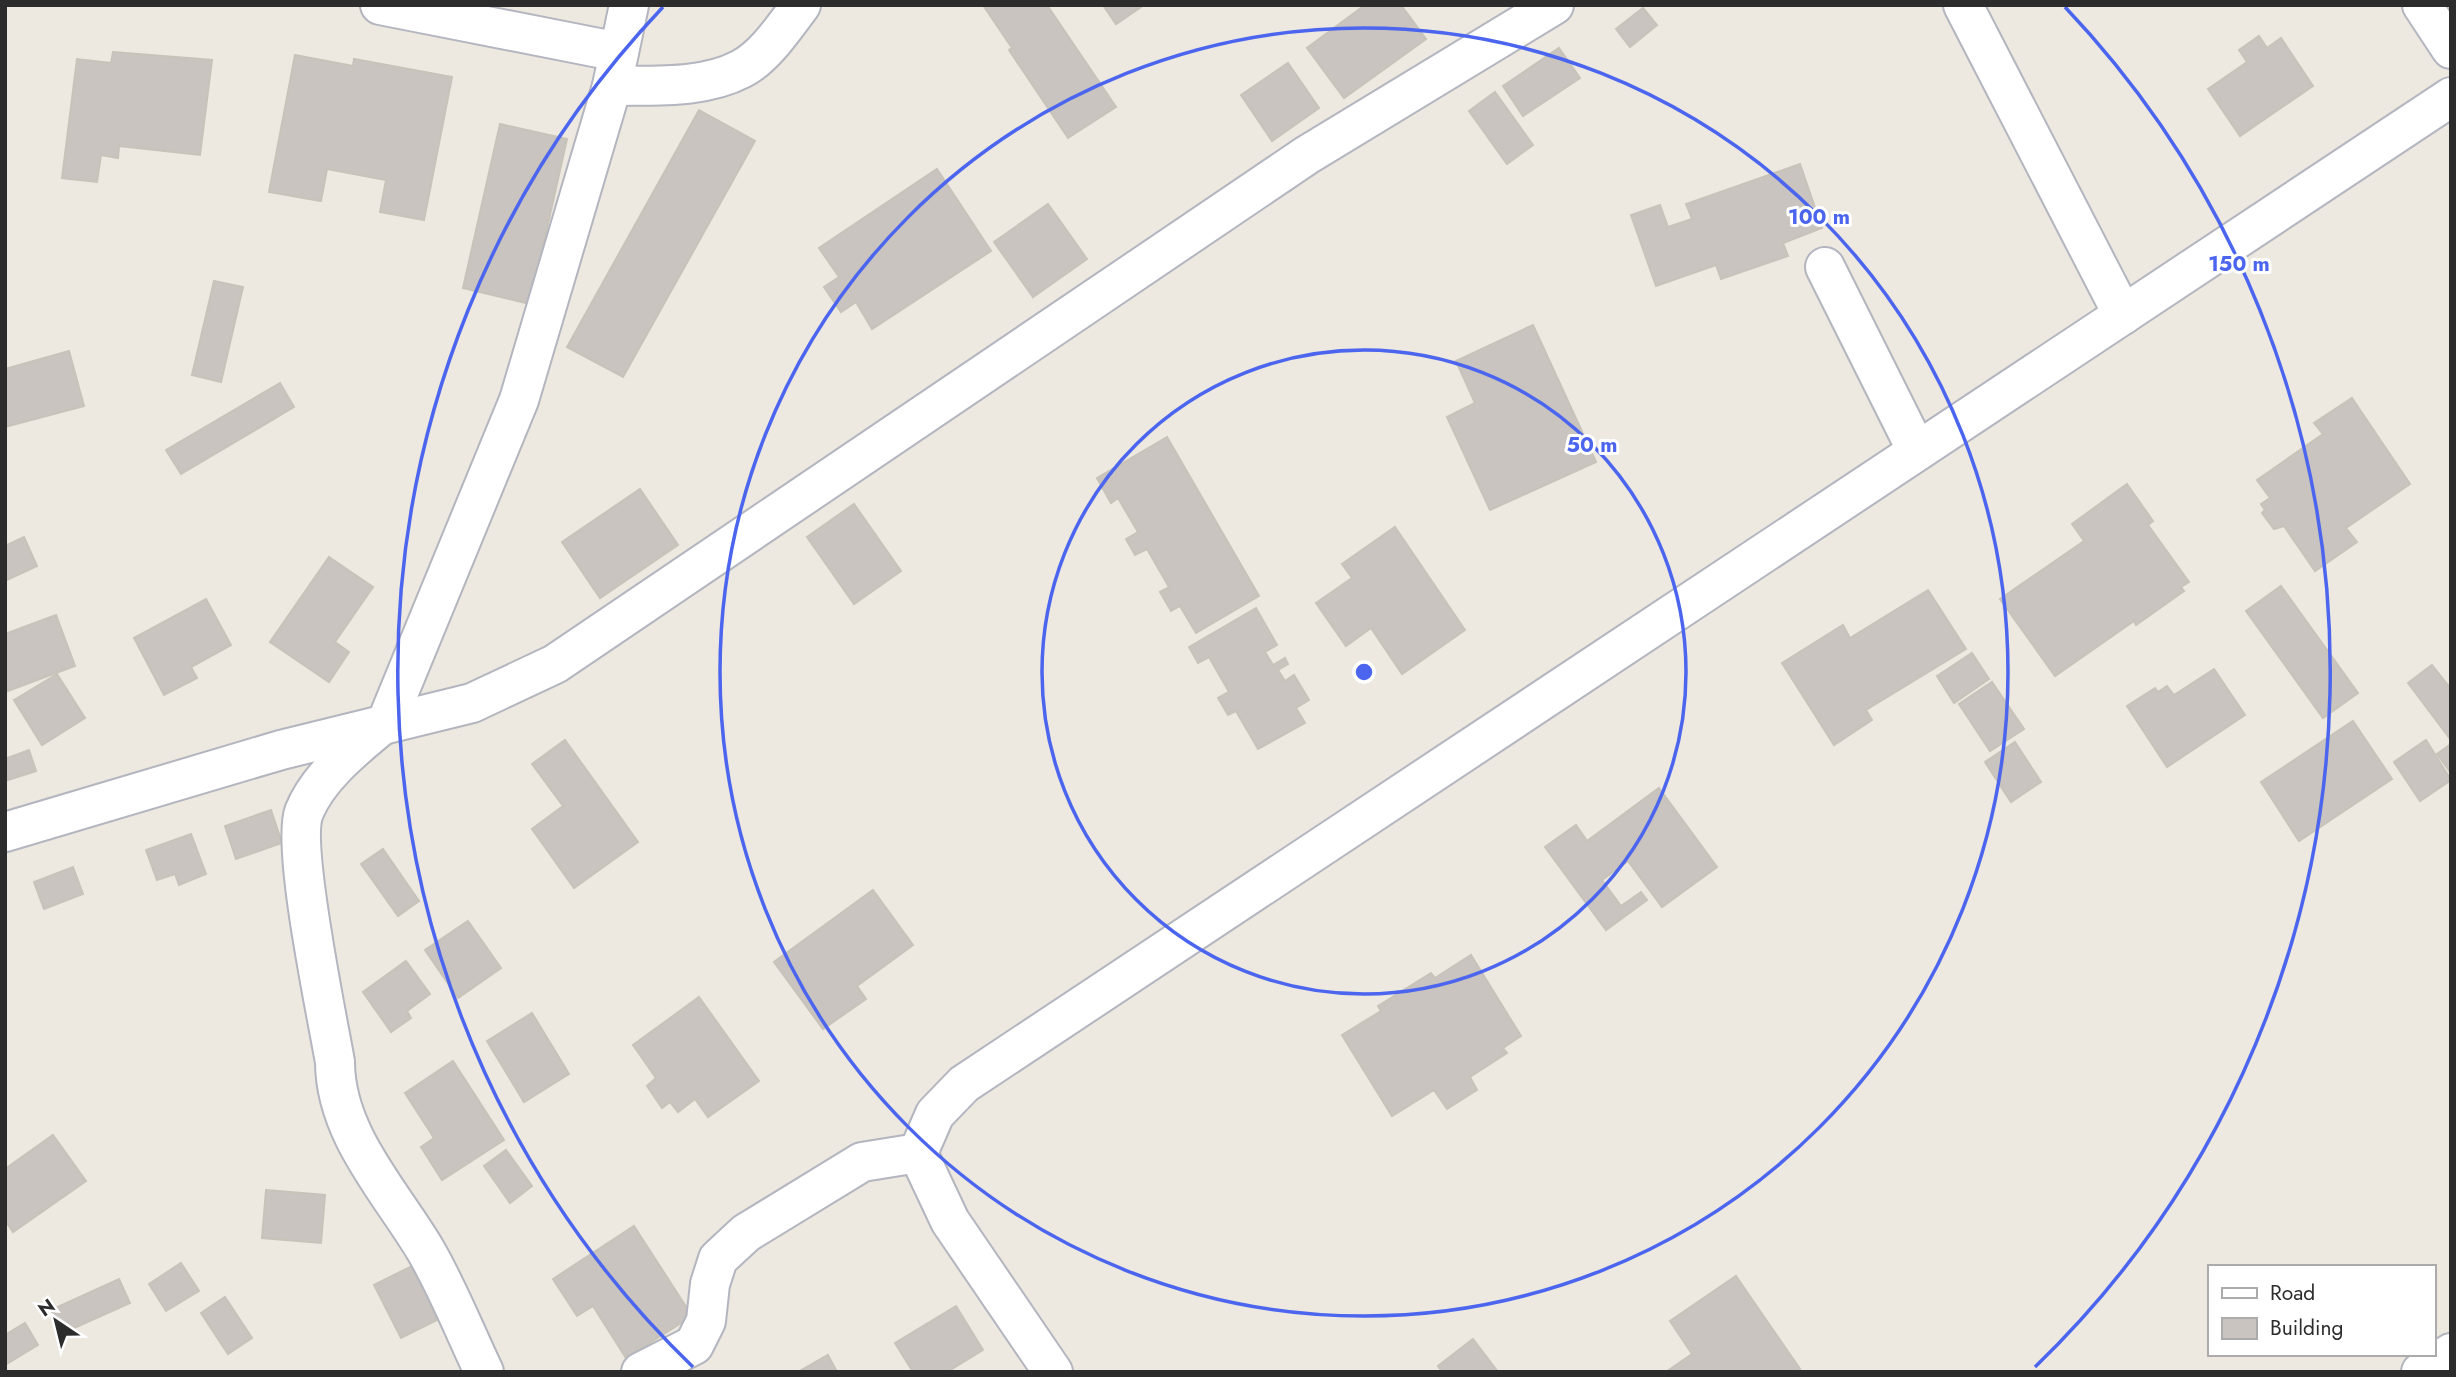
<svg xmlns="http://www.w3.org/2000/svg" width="2456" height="1377" font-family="Jost,sans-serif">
<rect width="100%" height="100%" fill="#ede8e0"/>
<!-- building -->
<g fill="#c9c4bf" stroke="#c8c3b9" stroke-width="2">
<path d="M983,5h64l69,102 -48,31 -59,-88 3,-2z"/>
<path d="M1103,5h41l-28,19z"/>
<path d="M1365,5h36l25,34 -82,59 -37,-50z"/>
<path d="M1643,8l14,17 -27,22 -14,-18z"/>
<path d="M2259,36l8,12 14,-10 32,48 -73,50 -32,-47 39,-27 -8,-12z"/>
<path d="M1559,48l21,30 -57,38 -20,-30z"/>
<path d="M113,52l99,8 -12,95 -81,-9 -1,12 -17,-3 -4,27 -35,-4 15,-119 34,4z"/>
<path d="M295,55l58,11 1,-7 98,18 -28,143 -44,-8 6,-32 -59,-11 -6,32 -52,-9z"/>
<path d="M1288,63l31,45 -47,33 -31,-46z"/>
<path d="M1495,92l38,53 -26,19 -38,-53z"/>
<path d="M699,110l56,31 -132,236 -56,-30z"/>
<path d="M500,124l67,15 -37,165 -67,-16z"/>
<path d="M1800,164l22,64 -39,15 5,13 -67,23 -5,-14 -60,21 -25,-71 29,-10 8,22 24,-8 -6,-15z"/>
<path d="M937,169l54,82 -119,78 -16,-27 -15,10 -17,-25 15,-10 -20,-29z"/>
<path d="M1048,204l39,55 -54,38 -39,-55z"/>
<path d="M214,281l29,6 -22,95 -29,-7z"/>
<path d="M1533,325l63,137 -106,48 -43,-93 28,-14 -19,-42z"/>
<path d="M69,351l15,55 -79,21v-58z"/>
<path d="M280,383l14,24 -113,67 -15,-24z"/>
<path d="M2352,398l58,86 -64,44 11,14 -42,29 -31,-45 -10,3 -12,-16 3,-3 -4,-6 9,-6 -13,-18 66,-46 -9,-11z"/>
<path d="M1167,437l92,159 -63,37 -16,-27 -9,5 -11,-19 9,-5 -22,-38 -12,6 -9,-16 12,-7 -20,-34 -7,5 -14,-25z"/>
<path d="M2127,484l26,37 -5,4 41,57 -8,5 3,4 -48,34 -2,-4 -79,55 -55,-77 84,-58 -12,-17z"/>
<path d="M640,489l38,56 -78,53 -38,-56z"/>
<path d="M854,504l47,67 -47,33 -47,-67z"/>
<path d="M1395,527l70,103 -63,44 -31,-46 -25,18 -30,-43 36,-25 -10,-14z"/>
<path d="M24,537l13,29 -32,15v-35z"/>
<path d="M329,557l44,30 -38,55 14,10 -20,30 -59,-40z"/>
<path d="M2281,586l77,107 -35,25 -77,-107z"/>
<path d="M1928,590l38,59 -100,61 6,10 -38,25 -52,-82 61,-38 7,13z"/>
<path d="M206,599l25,46 -40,22 6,11 -33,17 -30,-57z"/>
<path d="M1256,608l21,37 -12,7 8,13 12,-7 3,6 -10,6 7,11 9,-6 15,25 -13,8 9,15 -47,26 -22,-38 -8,4 -10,-17 11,-6 -20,-35 -11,6 -9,-16z"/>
<path d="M56,615l19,51 -70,26v-58z"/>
<path d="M1972,653l17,26 -35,24 -17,-27z"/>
<path d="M2432,665l19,24v51l-43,-57z"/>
<path d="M2214,669l31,46 -78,52 -40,-61 28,-18 3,4 9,-6 7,9z"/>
<path d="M57,674l28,44 -43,27 -28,-45z"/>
<path d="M1992,682l32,47 -34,22 -31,-47z"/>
<path d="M2353,721l39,58 -93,62 -38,-59z"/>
<path d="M565,740l73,102 -64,46 -42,-59 31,-23 -31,-42z"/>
<path d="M2426,740l25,40 -31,21 -26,-39z"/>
<path d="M2015,742l26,40 -30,20 -26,-40z"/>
<path d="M2451,744v29l-14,-19z"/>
<path d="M29,750l7,21 -31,10v-22z"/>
<path d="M1659,788l58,79 -55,40 -34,-46 -26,19 19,26 20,-14 6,8 -41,30 -61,-83 31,-22 11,16z"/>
<path d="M271,810l11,33 -46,16 -11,-33z"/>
<path d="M191,834l15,40 -27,11 -4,-11 -18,6 -11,-30z"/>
<path d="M383,849l36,52 -21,15 -37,-52z"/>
<path d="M73,867l10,27 -39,15 -10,-27z"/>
<path d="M873,890l40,55 -56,41 9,13 -43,30 -49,-67z"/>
<path d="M468,921l33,47 -43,30 -33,-48z"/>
<path d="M1471,955l50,81 -18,12 4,5 -37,24 7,13 -30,19 -13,-19 -42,26 -50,-81 39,-24 -3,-5 53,-33 4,5z"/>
<path d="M406,961l24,33 -23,17 4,7 -20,14 -28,-40z"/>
<path d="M699,997l60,84 -51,36 -13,-18 -17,13 -8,-10 -8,6 -15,-22 9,-8 -23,-33z"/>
<path d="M532,1013l37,61 -45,28 -37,-61z"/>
<path d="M453,1061l51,79 -62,40 -21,-33 13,-9 -29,-45z"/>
<path d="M53,1135l33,46 -73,51 -8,-12v-51z"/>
<path d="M506,1150l26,36 -22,17 -26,-37z"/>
<path d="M266,1190l59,5 -4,48 -59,-5z"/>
<path d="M634,1226l58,90 -66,42 -33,-52 -16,10 -24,-37z"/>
<path d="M181,1263l18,28 -33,20 -17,-27z"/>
<path d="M418,1263l27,53 -44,22 -27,-53z"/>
<path d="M1736,1276l64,93 -3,3h-131l26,-18 -22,-33z"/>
<path d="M119,1279l11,24 -69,31 -10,-24z"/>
<path d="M225,1297l27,41 -24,16 -27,-41z"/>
<path d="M956,1306l27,44 -36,22h-34l-18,-29z"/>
<path d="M25,1323l13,22 -33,20v-30z"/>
<path d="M1473,1339l25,33h-56l-4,-6z"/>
<path d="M828,1355l9,17h-39z"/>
</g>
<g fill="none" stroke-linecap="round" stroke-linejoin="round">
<!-- minor casing -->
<g stroke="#b3b5bf" stroke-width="42">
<g id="minor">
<path d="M380,5l239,47"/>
<path d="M1963,5l160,310"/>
<path d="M2422,5l29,44"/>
<path d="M612,86c42,-1 91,3 129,-17 24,-12 44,-43 60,-64"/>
<path d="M1825,267l92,184"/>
<path d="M5,832l276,-82 191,-47 83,-39 752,-509 247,-150"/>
<path d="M484,1372c-19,-40 -36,-83 -58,-121 -35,-59 -91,-117 -91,-189 -8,-46 -44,-216 -31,-250 15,-37 53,-66 83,-91l132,-321 93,-314 17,-81"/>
<path d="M641,1372l53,-27 12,-24 4,-37 8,-25 28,-26 116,-71 56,-9"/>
<path d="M1053,1372l-103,-151 -32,-68 17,-39 29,-30 1487,-987"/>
<path d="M2421,1372l30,-19"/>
</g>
</g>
<!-- minor -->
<use href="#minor" stroke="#fff" stroke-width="38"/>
</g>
<!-- distance rings -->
<g fill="none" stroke="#4b65ef" stroke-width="3.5">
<circle cx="1364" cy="672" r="322"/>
<circle cx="1364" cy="672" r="644"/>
<path d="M693 1367A966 966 0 0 1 663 7M2065 7A966 966 0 0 1 2035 1367"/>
</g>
<circle cx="1364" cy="672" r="10" fill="#4b65ef" stroke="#fff" stroke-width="3.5"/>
<g font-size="21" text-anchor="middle" font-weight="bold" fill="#4b65ef" stroke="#fff" stroke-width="6" stroke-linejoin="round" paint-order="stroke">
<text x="1819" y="224">100 m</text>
<text x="2239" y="271">150 m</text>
<text x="1592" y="452">50 m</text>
</g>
<!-- border -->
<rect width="2456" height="1377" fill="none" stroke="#2c2c2c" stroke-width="14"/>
<!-- legend -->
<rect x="2208" y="1265" width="228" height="91" fill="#ffffff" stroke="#ababab" stroke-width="2"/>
<rect x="2222" y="1288" width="35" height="10" fill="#ffffff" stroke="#ababab" stroke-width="2"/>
<text x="2270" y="1300" font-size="21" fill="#2c2c2c">Road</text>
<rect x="2222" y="1318" width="35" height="21" fill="#c9c4bf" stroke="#ababab" stroke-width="2"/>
<text x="2270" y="1335" font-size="21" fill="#2c2c2c">Building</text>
<!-- north arrow -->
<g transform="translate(56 1321) rotate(325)" stroke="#ffffff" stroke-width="5" paint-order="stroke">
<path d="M0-5L12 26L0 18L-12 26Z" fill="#2c2c2c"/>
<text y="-10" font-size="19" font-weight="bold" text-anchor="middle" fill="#2c2c2c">N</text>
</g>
</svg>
